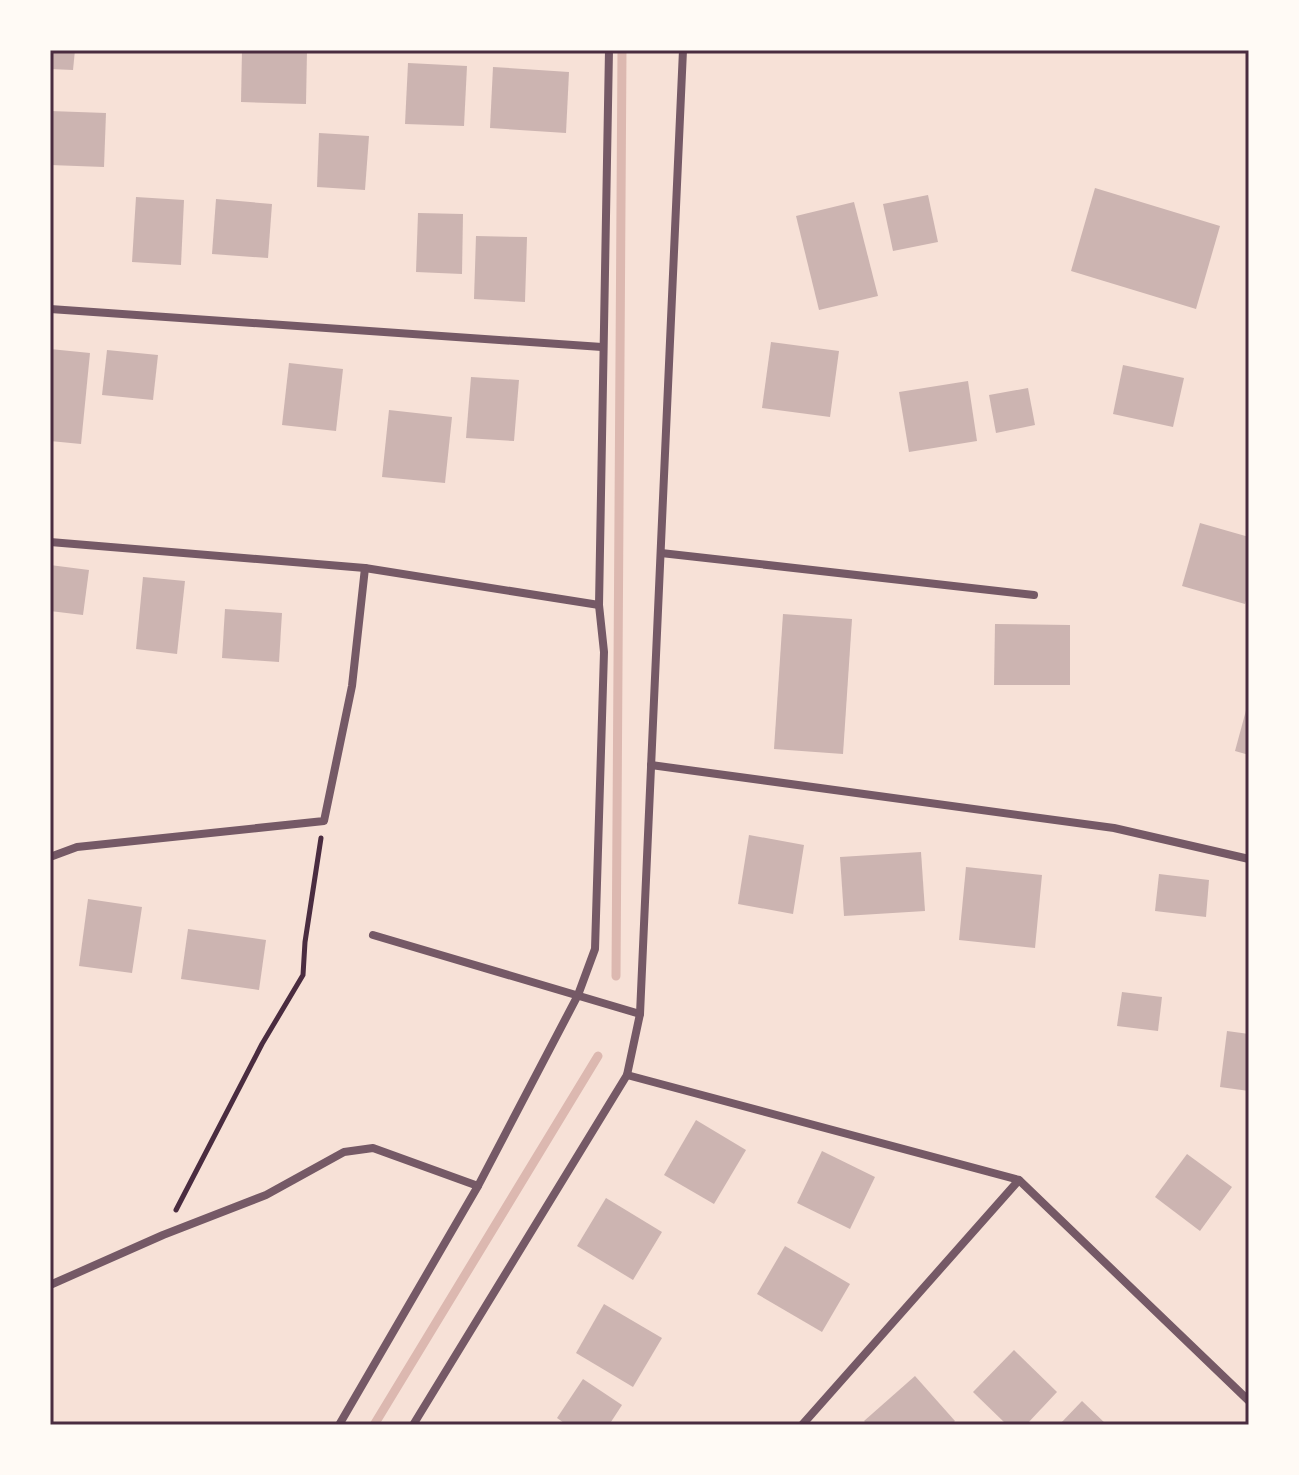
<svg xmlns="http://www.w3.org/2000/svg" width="1299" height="1475" font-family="'Fira Sans',sans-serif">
<rect width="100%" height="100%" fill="#f7e1d7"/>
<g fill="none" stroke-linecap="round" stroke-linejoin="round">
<!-- stream -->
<g stroke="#dcb8b0" stroke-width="9">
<path d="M616,976l6,-926"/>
<path d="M374,1425l224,-369"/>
</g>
</g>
<!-- building -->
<g fill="#ccb4b1">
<path d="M50,50h25l-2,20 -23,-1z"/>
<path d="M242,50h65l-1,54 -65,-2z"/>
<path d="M408,63l59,3 -3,60 -59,-2z"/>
<path d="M493,67l76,5 -3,61 -76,-5z"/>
<path d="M50,111l56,2 -2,54 -54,-2z"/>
<path d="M319,133l50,3 -4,54 -48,-3z"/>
<path d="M1095,188l125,38 -24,83 -125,-38z"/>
<path d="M928,195l10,47 -45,9 -10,-47z"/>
<path d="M136,197l48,3 -3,65 -49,-3z"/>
<path d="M216,199l56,5 -4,54 -56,-4z"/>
<path d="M854,202l24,94 -59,14 -23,-94z"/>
<path d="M418,213l45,1 -1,60 -46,-2z"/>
<path d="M476,236l51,1 -2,65 -51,-3z"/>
<path d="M771,342l68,9 -9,66 -68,-9z"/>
<path d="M50,349l40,4 -9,91 -31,-3z"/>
<path d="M107,350l51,5 -5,45 -51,-5z"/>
<path d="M289,363l54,6 -7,62 -54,-6z"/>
<path d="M1123,365l61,13 -11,49 -60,-13z"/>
<path d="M471,377l48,3 -5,61 -48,-3z"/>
<path d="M968,381l9,60 -68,11 -10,-60z"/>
<path d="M1028,388l7,37 -39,8 -7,-38z"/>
<path d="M389,410l63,7 -7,66 -63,-6z"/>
<path d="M1200,523l49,14v53l-4,14 -63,-18z"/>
<path d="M50,565l39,5 -6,45 -33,-4z"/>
<path d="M143,577l42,4 -8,73 -41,-5z"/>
<path d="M225,609l57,4 -3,49 -57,-4z"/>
<path d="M783,614l69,5 -9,135 -69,-5z"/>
<path d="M995,624l75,1v60h-76z"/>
<path d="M1248,703h1v52l-14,-4z"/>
<path d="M749,835l55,10 -11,69 -55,-10z"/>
<path d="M921,852l4,59 -81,5 -4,-59z"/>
<path d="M966,867l76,8 -7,73 -76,-8z"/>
<path d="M1159,874l50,6 -3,37 -51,-6z"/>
<path d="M88,899l54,8 -10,66 -53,-7z"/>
<path d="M188,929l78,11 -7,50 -78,-11z"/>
<path d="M1122,992l40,5 -4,34 -41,-5z"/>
<path d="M1227,1031l22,3v57l-29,-4z"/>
<path d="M696,1120l50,30 -32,54 -50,-29z"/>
<path d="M822,1151l53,26 -25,52 -53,-26z"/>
<path d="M1187,1154l45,33 -32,44 -45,-34z"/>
<path d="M606,1198l56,34 -29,48 -56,-34z"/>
<path d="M785,1246l65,38 -28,48 -65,-38z"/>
<path d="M604,1304l58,34 -29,49 -57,-34z"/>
<path d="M1014,1350l43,42 -31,33h-19l-34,-33z"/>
<path d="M915,1376l40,45 -4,4h-83l-4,-4z"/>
<path d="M583,1379l39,26 -13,20h-42l-10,-7z"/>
<path d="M1082,1401l25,24h-48z"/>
</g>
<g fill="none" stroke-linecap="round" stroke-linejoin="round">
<!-- path -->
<path stroke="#4a2c40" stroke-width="5" d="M176,1210l86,-166 41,-69 2,-33 16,-104"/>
<!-- minor -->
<g stroke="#755966" stroke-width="8">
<path d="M50,309l552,38"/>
<path d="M50,542l315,26 234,37"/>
<path d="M661,553l373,42"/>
<path d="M651,765l463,63 135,31"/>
<path d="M50,857l27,-10 247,-26 28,-135 13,-118"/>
<path d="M373,935l267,79"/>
<path d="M627,1075l392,105 230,221"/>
<path d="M50,1285l113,-50 103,-40 78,-43 29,-4 105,38"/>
<path d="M339,1425l139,-239 100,-191 17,-46 9,-297 -5,-47 10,-555"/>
<path d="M413,1425l214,-350 13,-61 43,-964"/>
<path d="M802,1425l217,-245"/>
</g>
</g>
<!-- border -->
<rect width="1299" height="1475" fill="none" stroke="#fffaf5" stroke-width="104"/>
<rect x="52" y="52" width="1195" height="1371" fill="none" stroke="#4a2c40" stroke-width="3"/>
</svg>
